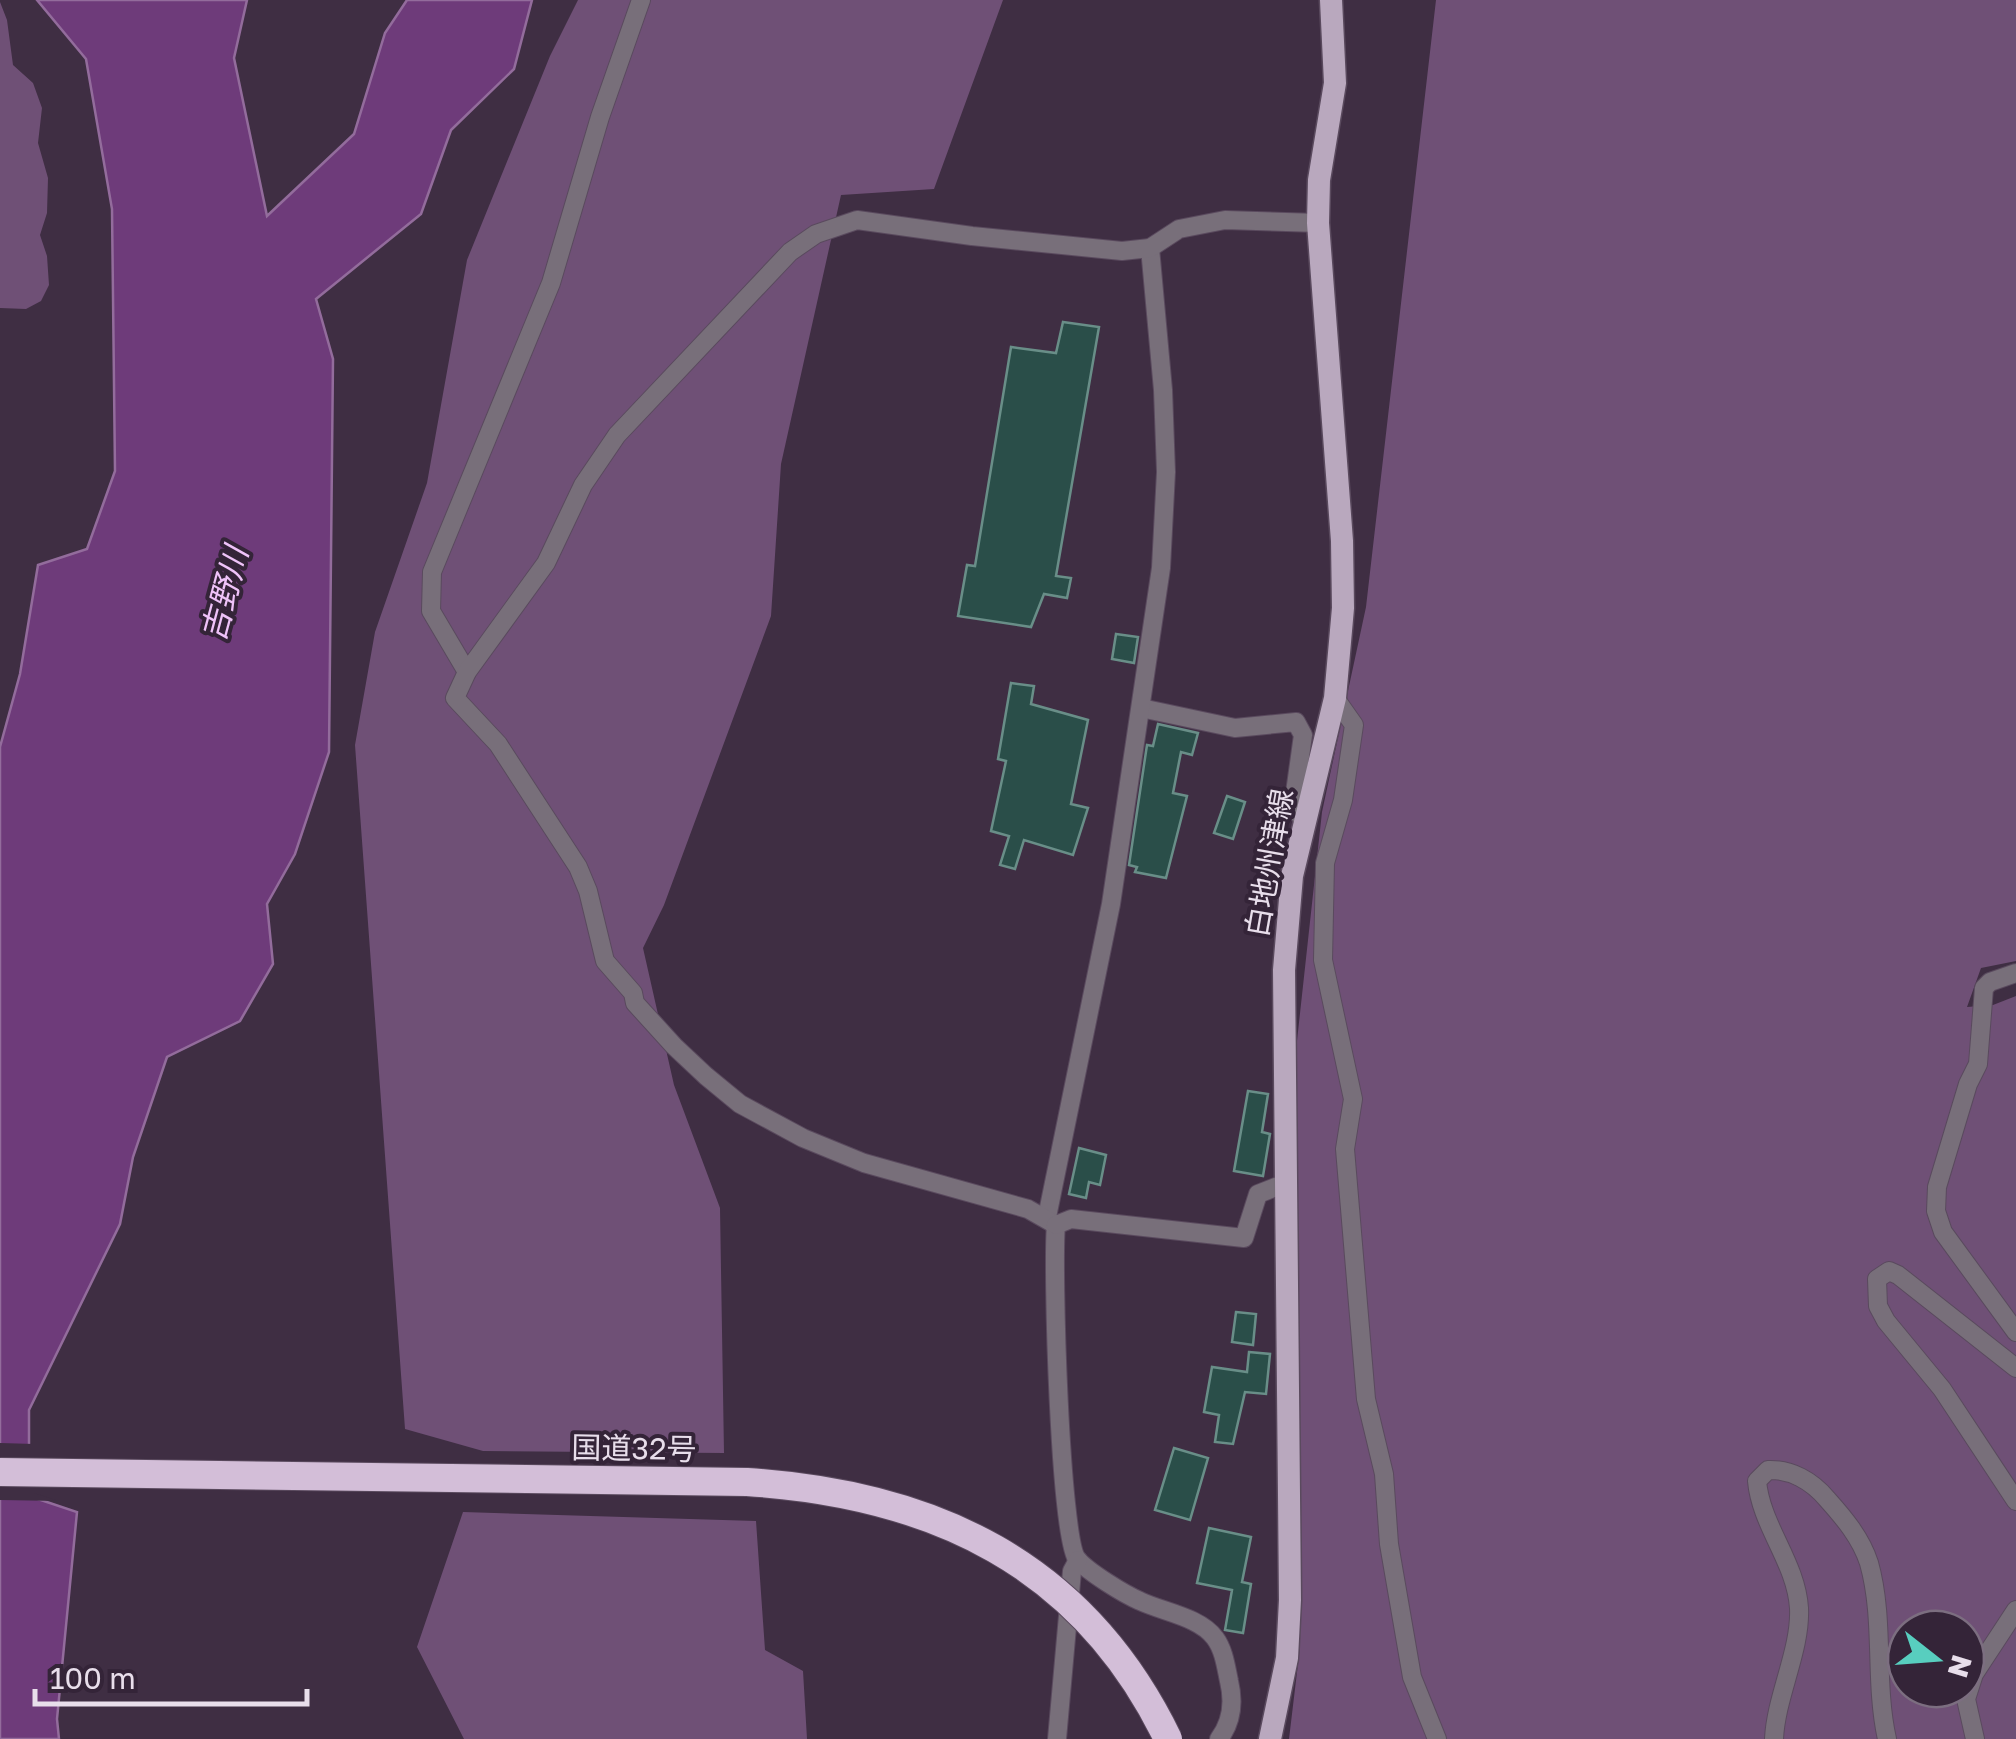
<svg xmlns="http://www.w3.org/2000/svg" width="2016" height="1739" font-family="'Golos Text','Noto Sans JP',sans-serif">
<rect width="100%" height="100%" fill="#3f2e43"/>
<!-- green -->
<g fill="#6f5076" fill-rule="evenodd">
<path d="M578,0h425l-69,189 -93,6 -60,269 -10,152 -107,289 -21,43 31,137 46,123 4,245 -241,-2 -78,-22 -50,-684 20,-113 52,-149 40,-223 83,-204z"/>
<path d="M1436,0h580v961l-35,7 -14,39 26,-2 23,-9v743h-727l11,-92 -4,-597 26,-238 44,-205zM1906,1629h60v60h-60z"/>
<path d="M0,2l7,18 6,45 20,18 9,25 -4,35 10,35 -1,35 -7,22 7,21 2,29 -8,16 -15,8 -26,-1z"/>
<path d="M463,1512l293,9 9,129 38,21 4,68h-343l-47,-92z"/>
</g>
<!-- water -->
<path fill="#6e3b7a" stroke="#936c9c" stroke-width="2.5" d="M37,0h210l-13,58 33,158 87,-82 31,-101 22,-33h125l-18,69 -63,61 -30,84 -105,85 17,60 -4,393 -34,102 -28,50 6,60 -33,57 -73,36 -34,100 -13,67 -91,186v86l48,16 -20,207 2,20h-59v-992l20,-73 18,-109 49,-16 28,-78 -3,-262 -26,-150z"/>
<!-- pier -->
<path fill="#3f2e43" d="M0,1443l34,1v49l25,8 -59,-1z"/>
<!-- building -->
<g fill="#2a4e49" stroke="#698e88" stroke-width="2.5">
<path d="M1063,322l36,5 -43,249 15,2 -4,20 -23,-4 -13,33 -73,-11 9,-51 8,1 36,-219 45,6z"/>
<path d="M1116,634l22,3 -4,26 -22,-4z"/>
<path d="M1011,683l23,3 -3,18 57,16 -17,84 17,4 -15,47 -49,-15 -9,29 -15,-4 9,-29 -18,-5 15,-70 -8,-2z"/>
<path d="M1158,724l40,9 -6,22 -11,-3 -8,41 14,3 -21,82 -31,-6 2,-5 -8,-2 18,-120 6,1z"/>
<path d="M1227,796l18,6 -12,37 -19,-6z"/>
<path d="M1248,1091l20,3 -6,38 8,2 -7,42 -29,-5z"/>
<path d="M1079,1148l27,7 -6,30 -11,-3 -3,16 -17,-4z"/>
<path d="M1236,1312l20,2 -3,31 -21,-3z"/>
<path d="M1249,1352l21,2 -4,40 -21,-2 -12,52 -18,-2 4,-27 -15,-3 8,-45 35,5z"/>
<path d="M1174,1448l34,10 -18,62 -35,-10z"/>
<path d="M1209,1528l42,9 -9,45 9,2 -8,49 -18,-3 7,-40 -35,-7z"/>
</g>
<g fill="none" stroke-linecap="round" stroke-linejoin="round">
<!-- minor casing -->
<g stroke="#5a4a5e" stroke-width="20">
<g id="minor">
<path d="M467,672l-36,-61 1,-39 119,-289 49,-166 41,-117"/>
<path d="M1335,698l19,27 -11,75 -18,63 -2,97 30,139 -8,50 21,250 18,75 5,70 23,133 25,62"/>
<path d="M1141,708l94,20 61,-6 7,13 -10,72 11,13"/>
<path d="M2016,973l-26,9 -6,6 -6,76 -10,20 -31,103 -1,24 7,21 73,100"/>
<path d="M1047,1217l64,-313 50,-336 5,-96 -3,-82 -13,-142"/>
<path d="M1056,1225l-28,-16 -164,-46 -61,-25 -63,-34 -34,-28 -32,-30 -39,-43 -2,-10 -28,-32 -17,-70 -10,-24 -80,-123 -43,-46 12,-26 79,-109 37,-78 34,-50 173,-183 26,-18 41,-14 115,16 150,15 28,-3 29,-19 46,-9 93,3"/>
<path d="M1056,1225c-4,41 4,312 21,334 11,13 47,35 63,42 23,11 60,16 75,37 9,12 11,29 14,43 5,21 3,41 -10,58"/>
<path d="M1056,1225l15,-6 173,19 14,-44 28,-11"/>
<path d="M2016,1368l-118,-93 -9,-4 -12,8 1,27 8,15 56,68 74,112"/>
<path d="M1057,1739l15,-168 6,-11"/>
<path d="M1774,1739c2,-43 27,-89 25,-131 -3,-46 -38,-82 -42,-127l11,-11c23,-1 44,11 59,29 17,19 34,39 42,64 16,57 5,118 18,176"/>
<path d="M1975,1739l-9,-40 8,-25 42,-64"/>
</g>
</g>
<!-- major casing -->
<g stroke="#5a4a5e" stroke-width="25">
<path id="major" d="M1270,1739l17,-81 3,-58 -6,-630 8,-94 43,-178 8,-90 -1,-67 -24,-318 1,-43 16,-97 -4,-83"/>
</g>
<!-- minor -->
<use href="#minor" stroke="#786f7a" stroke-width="18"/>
<!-- major -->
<use href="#major" stroke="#b9a8be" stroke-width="22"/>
<!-- highway-bridge casing -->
<g stroke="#5a4a5e" stroke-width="30" stroke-linecap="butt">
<path id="highway-bridge" d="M0,1472l747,10c186,12 336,81 421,257"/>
</g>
<!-- highway-bridge -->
<use href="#highway-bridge" stroke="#d3bed8" stroke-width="28"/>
</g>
<g text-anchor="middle" stroke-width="8" stroke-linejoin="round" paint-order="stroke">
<!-- street labels -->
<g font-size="30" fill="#e8deeb" stroke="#342438">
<text transform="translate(1270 863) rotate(-80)" y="10">白地州津線</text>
<text transform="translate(634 1449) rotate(1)" y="10">国道32号</text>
</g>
<!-- water labels -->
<g font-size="32" font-style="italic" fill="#efc3f9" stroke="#342438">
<text transform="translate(225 594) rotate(-75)" y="11">吉野川</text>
</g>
</g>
<!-- north arrow -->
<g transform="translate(1936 1659) rotate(107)"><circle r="48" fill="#342438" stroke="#7c6e80" stroke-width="2.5"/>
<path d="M0-8L18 38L0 25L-18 38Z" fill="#58cebf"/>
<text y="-15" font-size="28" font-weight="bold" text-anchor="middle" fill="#e8deeb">N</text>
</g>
<!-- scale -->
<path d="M35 1689v15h272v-15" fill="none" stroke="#e8deeb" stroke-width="5"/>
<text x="50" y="1689" font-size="30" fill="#e8deeb" stroke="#342438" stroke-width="8" paint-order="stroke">100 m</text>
</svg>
